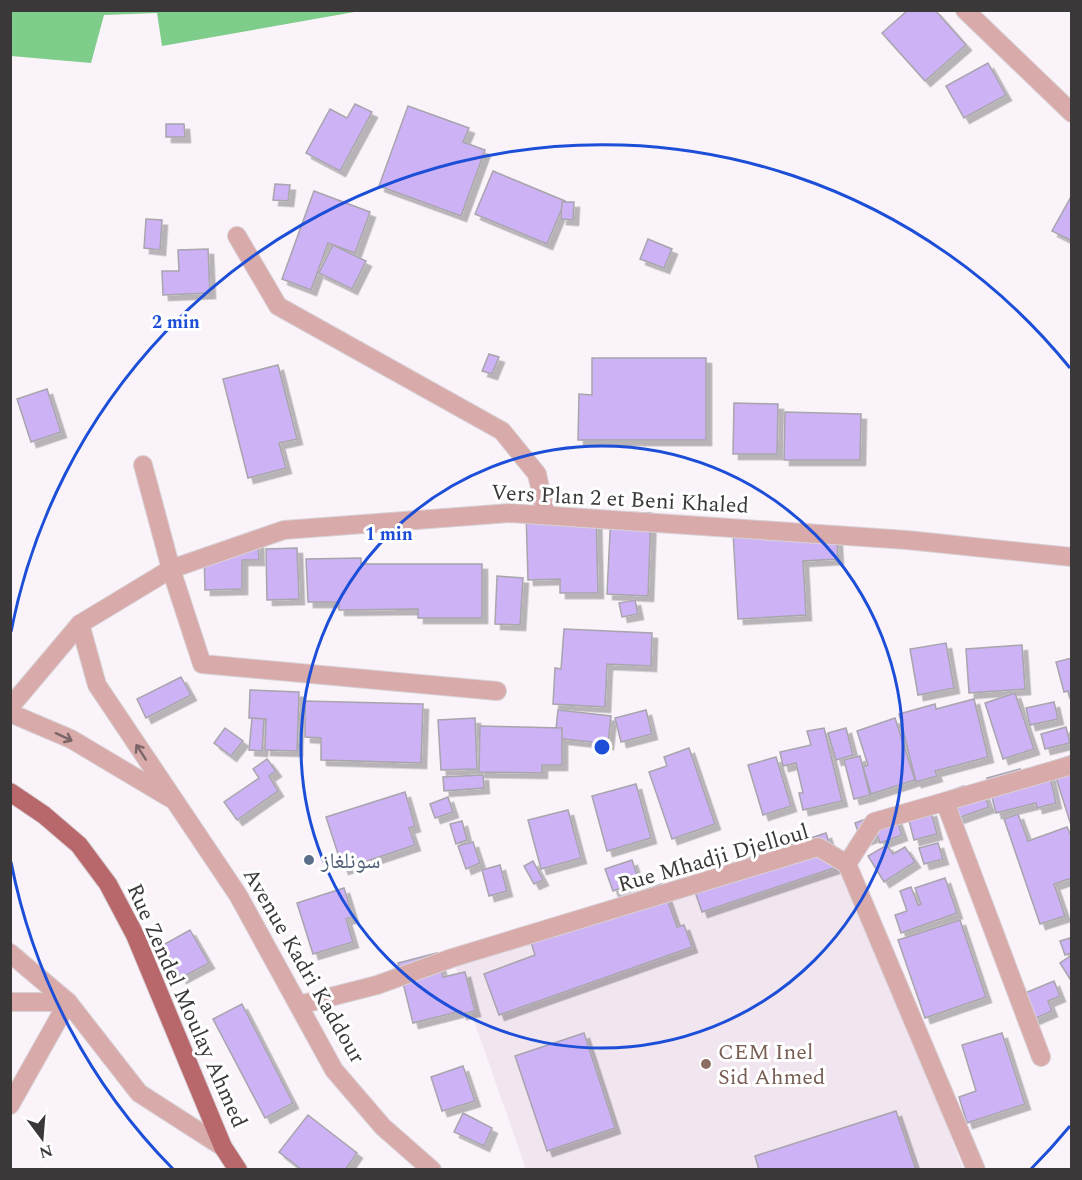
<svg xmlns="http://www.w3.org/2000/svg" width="1082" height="1180" font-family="Spectral,'Noto Naskh Arabic',serif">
<defs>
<filter id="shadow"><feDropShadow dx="5.5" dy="5.5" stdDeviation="0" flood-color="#0004"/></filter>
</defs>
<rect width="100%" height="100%" fill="#faf4fa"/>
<!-- built -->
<path fill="#f1e5f0" d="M818,847l29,17 116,305h-437l-74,-211z"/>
<!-- forest -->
<path fill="#7ecd8a" d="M10,11l1,-1 349,1 -198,35 -5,-33 -53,2 -13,48 -80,-7z"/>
<!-- building -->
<g fill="#cdb2f5" stroke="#a8a5ac" stroke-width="1.5" filter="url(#shadow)">
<path d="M908,10h27l31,35 -41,36 -43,-48z"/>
<path d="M988,63l18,32 -42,23 -18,-32z"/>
<path d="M355,104l17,8 -32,59 -34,-18 24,-44 17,9z"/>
<path d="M408,106l61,22 -6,14 22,8 -24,66 -82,-30z"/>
<path d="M166,124h18l1,13h-19z"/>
<path d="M493,171l72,30 -18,43 -72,-30z"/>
<path d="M275,184l15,1 -2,16 -15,-1z"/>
<path d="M314,191l56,21 -15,41 -27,-10 -17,47 -29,-11z"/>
<path d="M1072,195v46l-20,-10z"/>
<path d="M562,202h12l-1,18 -12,-1z"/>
<path d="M146,219l16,1 -2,30 -16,-2z"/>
<path d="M648,239l24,10 -8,19 -24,-9z"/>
<path d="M333,245l33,16 -14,28 -33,-16z"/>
<path d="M208,249l2,44 -47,2 -1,-24h17l-1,-21z"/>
<path d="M489,354l10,3 -7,17 -10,-3z"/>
<path d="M592,358h114v82h-128l1,-46 13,1z"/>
<path d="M278,365l19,74 -18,4 7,25 -38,10 -25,-99z"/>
<path d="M47,389l14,43 -30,10 -14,-43z"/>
<path d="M734,403l44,1 -1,50h-44z"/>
<path d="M785,412l76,2 -1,46h-76z"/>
<path d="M596,510l2,83h-38v-14l-32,1 -2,-69z"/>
<path d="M611,512l40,1 -3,83 -41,-2z"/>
<path d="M836,526l2,33 -35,2 3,54 -68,4 -5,-87z"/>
<path d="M258,541l1,19h-17v29l-37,1 -1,-37z"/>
<path d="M297,548l2,51 -32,1 -1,-51z"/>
<path d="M361,558v6h121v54h-64v-9l-79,1v-8h-31l-2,-43z"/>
<path d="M497,576l26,2 -3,47 -25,-1z"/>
<path d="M635,600l3,14 -16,3 -3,-14z"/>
<path d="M564,629l88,4 -1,33 -44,-2 -2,43 -52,-3 2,-36 6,1z"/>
<path d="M946,643l8,45 -36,7 -8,-46z"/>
<path d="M1022,645l3,44 -56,4 -3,-44z"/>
<path d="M1072,658v46l-4,-13 -4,1 -8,-30z"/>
<path d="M181,677l10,18 -45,23 -9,-19z"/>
<path d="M250,690l49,2 -2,59 -32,-1 1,-31 -17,-1z"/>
<path d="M1015,693l19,56 -31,10 -18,-56z"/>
<path d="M974,699l14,58 -53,14 2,5 -21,6 -17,-68 36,-10 1,5z"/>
<path d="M305,701l118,3 -2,59 -100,-3v-22l-16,-1z"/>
<path d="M1054,702l4,17 -28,6 -4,-17z"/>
<path d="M558,710l53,6 -3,28 -53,-6z"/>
<path d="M646,710l6,24 -31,8 -6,-24z"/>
<path d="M252,718l12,1 -2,32 -13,-1z"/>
<path d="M475,718l2,51 -36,1 -3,-50z"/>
<path d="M895,718l20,62 -44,14 -8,-27 5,-2 -11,-34z"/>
<path d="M480,726l82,2v37h-20v8l-63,-1z"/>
<path d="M1066,727l4,16 -25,6 -4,-15z"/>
<path d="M225,728l18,13 -12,15 -17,-13z"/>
<path d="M824,728l18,73 -39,9 -4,-17h4l-7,-30 -13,3 -3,-14 31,-7 -4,-14z"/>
<path d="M846,728l7,27 -17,5 -8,-27z"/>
<path d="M689,748l26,76 -43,15 -23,-67 18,-6 -3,-9z"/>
<path d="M1072,755v70h-1l-20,-63z"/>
<path d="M860,756l10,39 -16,4 -10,-39z"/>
<path d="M776,757l15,49 -28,9 -15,-50z"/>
<path d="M267,759l9,12 -7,5 9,15 -41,29 -13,-18 35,-24 -6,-9z"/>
<path d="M1020,769l2,10 27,-7 7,31 -19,5 -1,-5 -40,10 -9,-35z"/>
<path d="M483,775l1,13 -40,3 -1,-14z"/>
<path d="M636,784l15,54 -44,13 -15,-55z"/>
<path d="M964,786l4,13 16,-5 5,13 -45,16 2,-31z"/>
<path d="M405,792l10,34 -6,2 6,17 -72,24 -17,-52z"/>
<path d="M448,797l5,15 -18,6 -5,-14z"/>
<path d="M893,809l9,26 -22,8 -3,-8 -16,6 -6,-18z"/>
<path d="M568,810l13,48 -40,11 -13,-49z"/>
<path d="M931,811l6,23 -23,6 -6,-23z"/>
<path d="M1018,814l10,27 39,-14 5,11v40l-18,6 11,32 -25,8 -36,-105z"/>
<path d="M462,821l5,19 -11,4 -6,-20z"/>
<path d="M826,833l11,34 -135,45 -12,-35z"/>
<path d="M473,842l7,21 -14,6 -8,-23z"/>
<path d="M938,843l5,16 -19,5 -5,-16z"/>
<path d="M887,845l6,9 12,-7 10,15 -31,20 -16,-26z"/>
<path d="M632,860l7,21 -26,10 -8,-22z"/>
<path d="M533,861l10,19 -9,4 -10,-18z"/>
<path d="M500,865l7,26 -18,5 -7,-26z"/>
<path d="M945,878l12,35 -56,20 -6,-18 12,-4 -7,-20 11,-4 7,18 3,-1 -6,-16z"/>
<path d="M662,884l15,43 7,-2 8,22 -193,68 -15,-41 51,-19 -8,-25z"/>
<path d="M344,888l9,29 -7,2 7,23 -40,12 -16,-51z"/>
<path d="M960,920l26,77 -61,21 -27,-78z"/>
<path d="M190,930l19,33 -28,15 -18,-33z"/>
<path d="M1070,938l2,15 -7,2 -5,-14z"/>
<path d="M437,953l6,24 22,-5 10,39 -14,3v-3l-48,12 -15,-60z"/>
<path d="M1072,955v23l-2,1 -10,-16z"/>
<path d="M1054,981l6,15 -12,5 4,10 -23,10 -11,-25z"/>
<path d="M242,1004l51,99 -28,15 -52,-99z"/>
<path d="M584,1033l31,95 -68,23 -32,-95z"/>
<path d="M1002,1033l23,71 -58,19 -8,-26 17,-6 -14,-46z"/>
<path d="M463,1066l12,35 -33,10 -11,-34z"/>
<path d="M896,1111l20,59h-157l-4,-14z"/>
<path d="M463,1113l29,15 -8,18 -30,-14z"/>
<path d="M308,1115l49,38 -12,17h-43l-23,-18z"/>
</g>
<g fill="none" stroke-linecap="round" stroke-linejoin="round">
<!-- minor casing -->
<g stroke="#d8d2d7" stroke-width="20">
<g id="minor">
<path d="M965,10l107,103"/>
<path d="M237,236l41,70 224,125 35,43 9,41"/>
<path d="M143,465l28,104 31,95 295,27"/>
<path d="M80,624l17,61 141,210 96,175 49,57 49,43"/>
<path d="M10,707l70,-83 91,-55 113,-39 226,-17 397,27 165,17"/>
<path d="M10,713l61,26 99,59"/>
<path d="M945,802l96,255"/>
<path d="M847,864l27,-42 198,-57"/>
<path d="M10,953l58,49 -58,103"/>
<path d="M10,1002h58l71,91 84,54"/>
<path d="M299,1005l78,-20 75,-27 366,-111 29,17 129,306"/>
</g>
</g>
<!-- major casing -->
<g stroke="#d8d2d7" stroke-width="20">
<path id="major" d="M10,792l34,23 35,30 29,39 27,51 88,212 15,23"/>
</g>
<!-- minor -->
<use href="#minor" stroke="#d8aaaa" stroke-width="18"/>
<!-- major -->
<use href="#major" stroke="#b8686a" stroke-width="18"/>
</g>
<!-- one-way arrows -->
<defs><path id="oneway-shaft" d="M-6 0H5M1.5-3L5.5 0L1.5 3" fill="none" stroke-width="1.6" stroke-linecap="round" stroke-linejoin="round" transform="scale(1.5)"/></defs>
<g stroke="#7a6667">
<use href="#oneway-shaft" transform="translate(64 737) rotate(25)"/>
<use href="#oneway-shaft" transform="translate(141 752) rotate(-123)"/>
</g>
<!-- distance rings -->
<g fill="none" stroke="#1d4ed8" stroke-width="3">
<circle cx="602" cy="747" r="301"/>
<path d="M1070 1126A602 602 0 0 1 1031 1169M173 1169A602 602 0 0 1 11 862M11 632A602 602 0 0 1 1070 368"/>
</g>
<!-- markers -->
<circle fill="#5c6f8a" stroke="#fff" stroke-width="2" cx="309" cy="860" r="6"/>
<circle fill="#8d6e63" stroke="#fff" stroke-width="2" cx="706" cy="1064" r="6"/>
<g text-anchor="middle" stroke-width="6" stroke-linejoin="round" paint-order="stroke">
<!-- street labels -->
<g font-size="22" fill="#3b383a" stroke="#fff">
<text transform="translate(620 498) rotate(3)" y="8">Vers Plan 2 et Beni Khaled</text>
<text transform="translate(713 857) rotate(-16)" y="8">Rue Mhadji Djelloul</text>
<text transform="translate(305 965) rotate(60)" y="8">Avenue Kadri Kaddour</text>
<text transform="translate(188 1005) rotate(66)" y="8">Rue Zendel Moulay Ahmed</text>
</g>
<!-- service labels -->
<g font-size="22" fill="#4e5e75" stroke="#fff" text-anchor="start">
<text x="321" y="868">سونلغاز</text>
</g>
<!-- education labels -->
<g font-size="22" fill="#785e54" stroke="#fff" text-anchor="start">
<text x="718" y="1059">CEM Inel<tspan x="718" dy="25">Sid Ahmed</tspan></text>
</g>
</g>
<circle cx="602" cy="747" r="9" fill="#1d4ed8" stroke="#fff" stroke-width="3"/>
<g font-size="18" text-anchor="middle" font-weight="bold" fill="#1d4ed8" stroke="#fff" stroke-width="6" stroke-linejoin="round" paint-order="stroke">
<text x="176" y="328">2 min</text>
<text x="389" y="540">1 min</text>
</g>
<!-- border -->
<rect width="1082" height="1180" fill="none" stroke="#3b383a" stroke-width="24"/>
<!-- north arrow -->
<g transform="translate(42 1138) rotate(164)" stroke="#ffffff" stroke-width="4.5" paint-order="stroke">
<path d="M0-4.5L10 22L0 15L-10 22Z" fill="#3b383a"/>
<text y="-9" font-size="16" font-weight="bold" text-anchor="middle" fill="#3b383a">N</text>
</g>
</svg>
